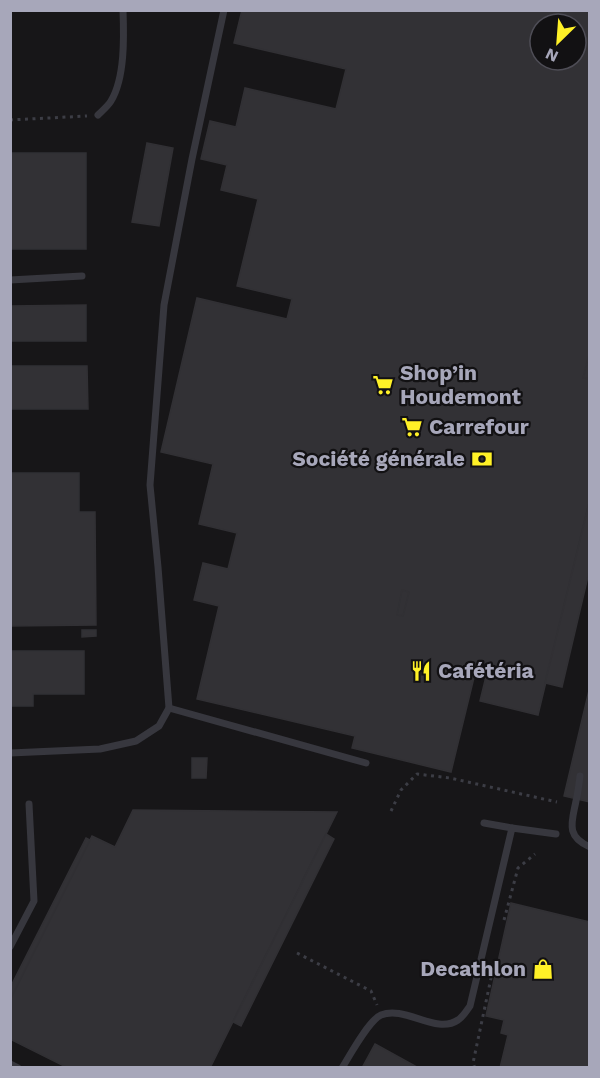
<svg xmlns="http://www.w3.org/2000/svg" width="600" height="1078" font-family="'Work Sans',sans-serif">
<rect width="100%" height="100%" fill="#171618"/>
<!-- building -->
<g fill="#323135" stroke="#313034" stroke-width="1.5" fill-rule="evenodd">
<path d="M242,10h348v489l-52,216 -58,-14 9,-37 -11,-3 -27,111 -99,-24 3,-12 -158,-37 22,-93 -25,-6 9,-37 25,6 9,-36 -38,-9 14,-60 -52,-12 36,-154 90,21 5,-20 -55,-13 21,-87 -37,-9 6,-25 -26,-6 9,-38 26,6 9,-39 91,21 10,-40 -112,-26zM540,24h36v36h-36z"/>
<path d="M147,143l26,5 -14,78 -27,-4z"/>
<rect x="10" y="153" width="76" height="96"/>
<path d="M86,305v36h-76v-35z"/>
<path d="M589,355l1,1v23l-7,-1z"/>
<path d="M10,366h77l1,43h-78z"/>
<path d="M10,473h69v39h16l1,113 -86,1z"/>
<path d="M590,499v69l-28,119 -17,-4z"/>
<path d="M402,590l7,2 -6,24 -6,-1z"/>
<path d="M82,630h14v6l-14,1z"/>
<path d="M10,651h74v43h-51v12h-23z"/>
<path d="M590,686v116l-26,-6z"/>
<path d="M192,758h15l-1,20h-14z"/>
<path d="M133,810l204,2 -127,256h-142l-58,-29v-39l82,-164 23,11z"/>
<path d="M326,834l8,5 -93,187 -8,-4z"/>
<path d="M86,838l4,2 -80,160v-12z"/>
<path d="M511,903l79,19v146h-90l8,-33 -7,-2 3,-13 -18,-4z"/>
<path d="M375,1044l42,23 -55,1z"/>
</g>
<g fill="none" stroke-linecap="round" stroke-linejoin="round">
<!-- path -->
<g stroke="#3c3d45" stroke-width="3" stroke-dasharray="3 4.5" stroke-linecap="butt">
<path d="M10,120l77,-4"/>
<path d="M391,811l10,-21 16,-16 33,4 107,24"/>
<path d="M504,920l14,-52 17,-14"/>
<path d="M297,953l74,38 6,14"/>
<path d="M475,1068l-2,-5 21,-99"/>
</g>
<!-- service -->
<g stroke="#37373e" stroke-width="7">
<path d="M98,115c4,-4 10,-9 13,-14 14,-23 13,-64 12,-91"/>
<path d="M10,280l72,-4"/>
<path d="M169,708l197,55"/>
<path d="M10,753l90,-4 36,-8 23,-15 10,-18 -11,-141 -8,-82 14,-180 28,-146 32,-149"/>
<path d="M580,776c-1,8 -2,17 -4,25 -4,21 -11,35 14,46"/>
<path d="M484,823l28,5"/>
<path d="M10,947l24,-46 -5,-97"/>
<path d="M10,1064l8,4"/>
<path d="M342,1068c8,-13 27,-48 39,-53 24,-10 55,20 77,5 5,-3 9,-10 12,-14l42,-178 44,6"/>
</g>
</g>
<!-- icons -->
<defs>
<g id="supermarket-bare" transform="scale(1.62)"><path d="M-6-5.5h2.5l.6 2H6L4.5 2H-2.5L-4.4-4H-6ZM-1.5 3.2a1.3 1.3 0 1 0 .1 0ZM3 3.2a1.3 1.3 0 1 0 .1 0Z" fill="#fff127" stroke="#121113" stroke-width="2.5" paint-order="stroke"/></g>
<g id="bank-bare" transform="scale(1.62)"><path d="M-6-4H6V4H-6ZM0-2.3a2.3 2.3 0 1 0 0 4.6a2.3 2.3 0 1 0 0-4.6Z" fill="#fff127" stroke="#121113" stroke-width="2.5" paint-order="stroke"/></g>
<g id="restaurant-bare" transform="scale(1.62)"><path d="M-5-6h1v4h1v-4h1v4h1v-4h1v5L-1.5 .5V6h-2V.5L-5-1ZM5-6V6H3V1.5H1.5Q1.5-4 5-6Z" fill="#fff127" stroke="#121113" stroke-width="2.5" paint-order="stroke"/></g>
<g id="shop-bare" transform="scale(1.62)"><path d="M-5-2.5h2.3a2.7 3.5 0 0 1 5.4 0H5L5.5 6h-11ZM-1.5-2.5h3a1.5 2.3 0 0 0-3 0Z" fill="#fff127" stroke="#121113" stroke-width="2.5" paint-order="stroke"/></g>
</defs>
<g fill-rule="evenodd">
<use href="#supermarket-bare" x="383" y="385"/>
<use href="#supermarket-bare" x="412" y="427"/>
<use href="#bank-bare" x="482" y="459"/>
<use href="#restaurant-bare" x="421" y="671"/>
<use href="#shop-bare" x="543" y="969"/>
</g>
<g text-anchor="middle" stroke-width="4.5" stroke-linejoin="round" paint-order="stroke">
<!-- poi labels -->
<g font-size="21" font-weight="bold" fill="#a7a7ba" stroke="#121113" text-anchor="start">
<text x="400" y="380">Shop’in<tspan x="400" dy="24">Houdemont</tspan></text>
<text x="429" y="434">Carrefour</text>
<text x="465" y="466" text-anchor="end">Société générale</text>
<text x="438" y="678">Cafétéria</text>
<text x="526" y="976" text-anchor="end">Decathlon</text>
</g>
</g>
<!-- border -->
<rect width="600" height="1078" fill="none" stroke="#a7a7ba" stroke-width="24"/>
<!-- north arrow -->
<g transform="translate(558 42) rotate(205)"><circle r="28" fill="#121113" stroke="#4e4d56" stroke-width="1.5"/>
<path d="M0-4.5L10 22L0 15L-10 22Z" fill="#fff127"/>
<text y="-9" font-size="16" font-weight="bold" text-anchor="middle" fill="#a7a7ba">N</text>
</g>
</svg>
